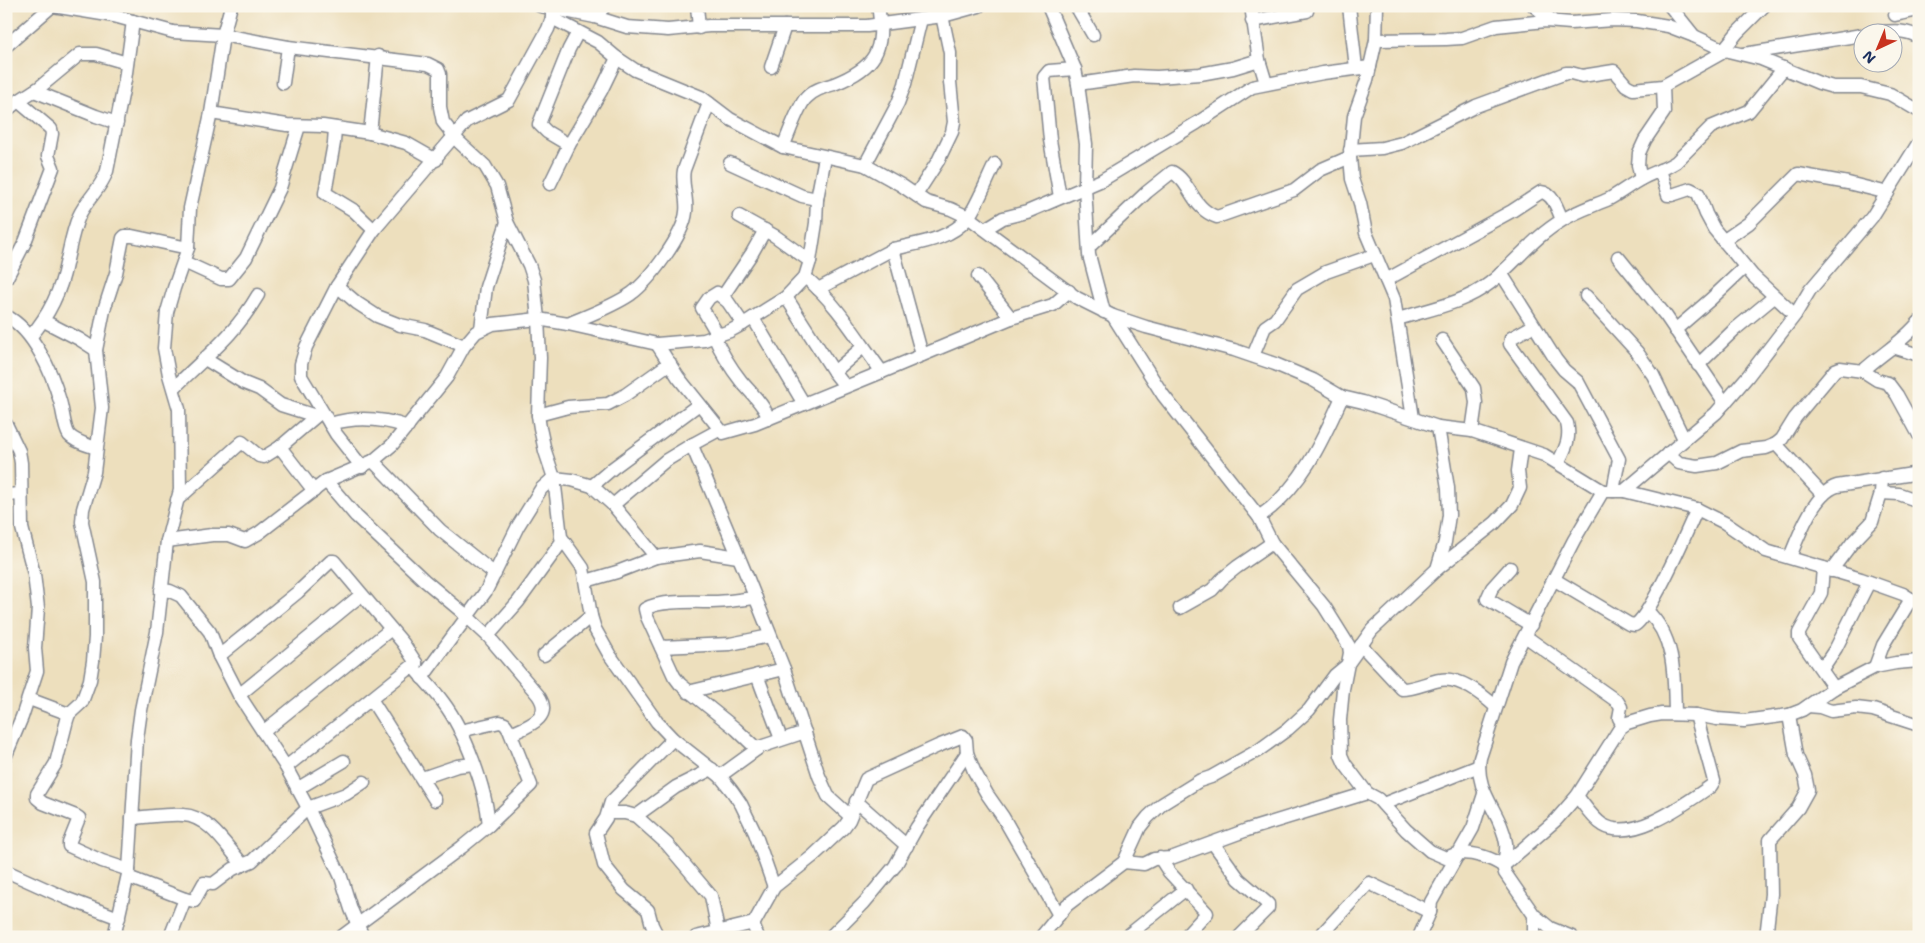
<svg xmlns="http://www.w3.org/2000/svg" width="1925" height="943" font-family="'Shantell Sans',sans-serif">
<rect width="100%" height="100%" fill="#fbf7ec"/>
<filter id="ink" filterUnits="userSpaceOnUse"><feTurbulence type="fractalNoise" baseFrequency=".02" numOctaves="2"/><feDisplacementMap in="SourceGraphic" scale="10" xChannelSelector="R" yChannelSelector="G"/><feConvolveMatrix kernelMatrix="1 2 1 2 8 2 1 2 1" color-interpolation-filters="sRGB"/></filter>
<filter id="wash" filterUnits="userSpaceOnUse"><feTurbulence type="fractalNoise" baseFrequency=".0096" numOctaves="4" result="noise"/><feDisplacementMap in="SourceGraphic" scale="20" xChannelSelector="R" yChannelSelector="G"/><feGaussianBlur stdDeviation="1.12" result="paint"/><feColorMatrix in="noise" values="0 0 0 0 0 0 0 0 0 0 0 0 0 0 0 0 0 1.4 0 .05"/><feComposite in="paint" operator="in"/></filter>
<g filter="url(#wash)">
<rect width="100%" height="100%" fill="#eddfbd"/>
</g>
<g filter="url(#ink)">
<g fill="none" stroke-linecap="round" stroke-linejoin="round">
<!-- street casing -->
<g stroke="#84878e" stroke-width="15">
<g id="street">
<path d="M53,6l61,10 59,16 50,3 65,12 140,17 10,5 2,5v33l3,15 16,20 26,24 12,20 10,36 22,43 5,15 4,39 -45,5 -17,8 -12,14 -17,31 -55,68 -19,16 -47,20 -67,52 -14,8 -16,-6h-17l-45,6"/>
<path d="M540,6l55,11 32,10 41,3 41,-4h158l76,-10 36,-10"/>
<path d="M697,6l2,22"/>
<path d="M1048,6l27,63 3,15 8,60 -1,43 4,68 15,57"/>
<path d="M1076,6l17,29"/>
<path d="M1251,6l8,54 7,23"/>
<path d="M1349,6l7,62"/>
<path d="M1377,6l-1,34 -9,40 -13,36 -4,41 2,22 8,24 6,30 28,66 19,119"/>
<path d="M1534,6l19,15"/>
<path d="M1670,6l24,30"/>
<path d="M552,9v9l46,24 19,16 18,12 66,27 29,22 53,28 82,18 36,20 25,17 25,7 17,8 109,81 36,18 33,11 88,23 41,14 38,16 29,17 21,5 75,25 34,4 72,24 59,36h21l73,18 28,14 41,28 95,28 42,15 16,10"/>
<path d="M1895,15l24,-5"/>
<path d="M595,17l10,-11"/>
<path d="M1252,21l55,-10"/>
<path d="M1878,32c13,-1 30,-3 41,6"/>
<path d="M1376,40l70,-1 16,-1 34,-12 50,-5 25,2 42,-3 24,1 31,5 26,10 30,14 37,9 58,24 14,4h28l29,7 29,17"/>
<path d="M6,46l46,-40"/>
<path d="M1744,54l118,-19"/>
<path d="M771,67l14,-41"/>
<path d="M283,83l5,-36"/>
<path d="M1078,84l56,-8 23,1 43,-3 33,-6 26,-8"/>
<path d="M34,91l62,25 21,7"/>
<path d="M6,111l12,-10 22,-14 40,-33h16l31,9"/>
<path d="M211,113l76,12 36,1 47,7 36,10 30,17"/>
<path d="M335,128l-1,15 -9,50 28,17 21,20"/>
<path d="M370,133l8,-77"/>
<path d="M569,145l-22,-13 -8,-8 30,-75 9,-17"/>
<path d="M783,147c5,-11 15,-41 23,-49 7,-8 18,-11 28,-14 41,-16 52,-34 44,-78"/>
<path d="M1350,150l32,-2 20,-5 74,-37 90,-33h5l11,3 32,-5 12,14 7,4 30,-3 57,-32 17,-21 27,-27"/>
<path d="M730,163l72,33 15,3"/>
<path d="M865,165l33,-62 7,-19 16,-65"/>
<path d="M1660,170l8,25h4l18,-6 8,4 8,21 8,15 39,47 42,39"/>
<path d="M1641,179l-3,-14 1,-12 6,-13 19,-28 -1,-26"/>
<path d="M550,184l19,-39 32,-54 16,-33"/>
<path d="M916,195l22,-34 14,-29 2,-10 -4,-40v-29l-10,-47"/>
<path d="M1060,197l-10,-57 -6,-63 5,-6 26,-2"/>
<path d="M739,216l36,20 35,25"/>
<path d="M985,229l18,-11 24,-6 75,-32 95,-57 55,-36 71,-14 47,-6"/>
<path d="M1723,241l26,-18 49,-49 50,9 40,10"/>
<path d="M1089,247l58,-55 25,-20c19,10 20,37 45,45l77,-27 26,-20 30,-13"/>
<path d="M893,249c25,-6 56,-9 74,-30 9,-11 21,-41 28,-55"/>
<path d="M1618,257l48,59 59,87"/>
<path d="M184,262l37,17h8l17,-21 34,-70 19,-62"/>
<path d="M1501,273l55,87 8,10 14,12 41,77 -6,32"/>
<path d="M978,276l33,42"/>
<path d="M6,279l19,-37 28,-74 -5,-12 4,-22 -1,-5 -33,-28"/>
<path d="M1386,280l126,-69 29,-19c12,1 17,18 21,28"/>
<path d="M337,286l20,17 20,13 23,9 25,5 39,16"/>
<path d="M818,289l75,-40 29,106"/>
<path d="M723,296l29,-43 13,-23"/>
<path d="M1586,296l51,56 16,23 31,64"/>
<path d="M786,297l48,75 11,14"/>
<path d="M6,316c28,14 46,57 54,85 3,9 4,27 9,34 6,7 19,10 27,13"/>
<path d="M1113,316l50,79 96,122 13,26 52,63 25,40 1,7 -7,36 -3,31 1,35 4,9 22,29 11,6 28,31 24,21 16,7c5,-2 10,-5 15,-5 14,0 31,5 42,13l2,7 29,42v22"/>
<path d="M753,318l51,86"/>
<path d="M1398,319c31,-10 65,-15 92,-36 24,-19 44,-46 71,-62 15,-10 32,-15 48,-22 11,-6 21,-14 32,-20 11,-6 24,-10 35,-17l35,-35 38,-16 35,-43"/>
<path d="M44,321l35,18 17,11"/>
<path d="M568,324c21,-9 44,-17 63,-30 18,-13 53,-59 55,-82 2,-14 -5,-28 -2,-42l25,-67"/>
<path d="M1533,326l-22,12 -1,6 57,79c4,16 -2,26 -9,40"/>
<path d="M481,329l5,-42 21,-65"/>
<path d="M1675,330l36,-31 34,-32"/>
<path d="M718,335l-16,-27 7,-10 8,-5 11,9 15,22"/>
<path d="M31,336c17,-20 30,-46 35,-72 4,-16 6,-32 13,-48 7,-16 22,-27 28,-45l18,-91 8,-59"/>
<path d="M714,336c7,16 16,31 27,45 7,9 26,26 27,38"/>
<path d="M1442,340l32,48 2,15 -4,28"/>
<path d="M657,344l21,33 45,56 32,-9 127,-52c-24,-32 -46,-70 -77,-95"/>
<path d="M1893,347l26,8"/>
<path d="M1253,356l12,-29 10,-7 22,-31 29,-17 48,-17"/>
<path d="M205,359l39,24 15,6 22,16 35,11"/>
<path d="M1698,365l36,-35 40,-33"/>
<path d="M1863,371l14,9 11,3 9,12 22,40"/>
<path d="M834,372l29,-25"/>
<path d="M882,372l129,-54 42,-13 16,-14"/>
<path d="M174,388c33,-33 60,-52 84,-93"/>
<path d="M538,415l30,-8 40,-3 17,-9 45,-32"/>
<path d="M6,424l13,27 2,12 1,65 12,46 4,34 -3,40 2,23 -15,46 -16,38"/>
<path d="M330,424c27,-8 52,-6 78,3"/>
<path d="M719,430l-26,14v4l55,131 36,90 35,107 9,20 22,20"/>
<path d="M1776,444l47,51"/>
<path d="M1668,453l11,10 18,3 20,-3 24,-12 25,-3 10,-4 6,-5 13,-21 40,-48 5,-2 23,3c18,-17 40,-29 56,-49"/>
<path d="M373,461l67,69 55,44"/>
<path d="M362,467l-26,-33 -35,-58v-12l5,-17 31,-61 37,-56 93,-109 42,-21 39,-71 4,-11"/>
<path d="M326,481l30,35 68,64 37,31 27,25 50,59c16,23 -10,31 -27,39"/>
<path d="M592,486l21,-18 85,-63"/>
<path d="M314,491l-34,-44 41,-35"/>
<path d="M1624,491l92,-78 32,-37 47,-61 15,-25 62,-73 47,-75"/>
<path d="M1881,493l18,1 20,7"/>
<path d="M6,495l15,-1"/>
<path d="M177,500l65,-58 17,14 5,1 16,-10"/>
<path d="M613,505l52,-44 28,-17"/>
<path d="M1259,517c42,-29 63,-75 83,-120"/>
<path d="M1790,557c8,-20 24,-64 47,-71l82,-13"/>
<path d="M1510,568l-18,20 -5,11 44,26"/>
<path d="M1823,568l-2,25 -22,40v5l35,50"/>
<path d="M1437,569l58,-46 17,-18 8,-17 -2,-17 3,-22"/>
<path d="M1831,571l21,-28 20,-21 9,-29 1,-15"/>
<path d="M1555,580l74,44 6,1c16,-10 52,-94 62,-116"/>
<path d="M586,581l31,-9 39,-15 15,-2 29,-4 38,6"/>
<path d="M161,590l9,1 11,5 29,36 9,24 20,39 47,72 22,41 33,69 10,32 12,28"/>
<path d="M756,598c-15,1 -29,4 -44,4 -17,0 -53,-2 -67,7l2,8 27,59 6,8 56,45 21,20"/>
<path d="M1180,608l32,-18 10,-11 15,-12 35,-24"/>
<path d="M1647,611c29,27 27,66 28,103"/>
<path d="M488,636l30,-34 45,-62"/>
<path d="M1525,636l93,66 3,5 -2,11 4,7"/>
<path d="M1361,645l41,44c13,0 26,-7 38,-9 19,-4 43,15 56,27"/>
<path d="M661,647l69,-3 40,-8"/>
<path d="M544,655l47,-39"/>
<path d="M219,656l79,-64 33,-31h3l69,82 13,20 -1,6c9,11 19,21 28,33 22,29 43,86 46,123l42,-40 -22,-55 -4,-6 -5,-2 -40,9"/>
<path d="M1875,667l8,-22 28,-46"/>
<path d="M1822,669l14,-21 33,-66"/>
<path d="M757,675l24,64"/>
<path d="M422,678l64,-87 32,-65 23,-37 10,-9 3,-2 18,2 20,6 21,19 43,52"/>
<path d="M688,692l96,-23"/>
<path d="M239,695l122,-100"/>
<path d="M29,699l40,15"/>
<path d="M371,699l64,101"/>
<path d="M1808,706l12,1 11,4 25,-3 17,2 46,15"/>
<path d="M263,732l128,-103"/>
<path d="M286,767l130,-104"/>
<path d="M720,776l40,-29 45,-15"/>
<path d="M422,778l35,-12 16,-2"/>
<path d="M297,789l47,-28"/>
<path d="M1577,796c8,10 15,22 26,29 30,18 83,-22 108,-39l3,-5 -18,-66"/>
<path d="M856,801l51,45"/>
<path d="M1383,804l96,-38"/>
<path d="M608,813h17l11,3 31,28 44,52 7,35"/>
<path d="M636,816l40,-29 36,-18"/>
<path d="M132,818c17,-1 34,-4 51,-3 26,1 44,32 60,50"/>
<path d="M1213,843l26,36 29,25v4l-29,29"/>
<path d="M1160,858l9,14 38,41 -22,24"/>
<path d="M1124,862l20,2 10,-5 17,-1 76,-28 120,-37"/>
<path d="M1503,866l53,-46 21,-24 43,-68 7,-5 23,-7 12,-2 34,1 21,4 27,2 45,-6 13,-5 32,-22 41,-21 21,-4 23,-2"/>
<path d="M1503,866c2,-8 4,-15 3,-23 -4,-30 -32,-51 -26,-85l31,-96 63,-122 29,-49"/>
<path d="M129,870l-27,-9 -33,-15v-3l10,-25 -3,-2 -33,-13 -6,-5v-4l19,-31 11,-43 2,-6 13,-12 8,-22 3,-19 2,-24v-55l-13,-60 1,-13 11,-37 8,-64 -6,-58 8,-40 12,-37 7,-35 2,-2h7l56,12"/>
<path d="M6,871l62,28 51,19"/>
<path d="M128,877l57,22 9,2 10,-18 9,1 20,-15 19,-8 56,-53 38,-14 18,-12"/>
<path d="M774,887l-19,-54 -14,-29 -9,-13 -12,-15 -47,-37 -16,-17 -48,-68 -14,-25 -4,-13 -8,-48 -22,-31 -7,-59 -9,-27 -5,-23 -2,-13 2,-57 -2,-39 30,5 89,20 47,-4 26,-9 13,-7 43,-27 19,-20 5,-16 6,-38 1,-24 8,-42"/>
<path d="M1534,915l16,13 22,9"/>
<path d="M114,937l15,-67 8,-131 4,-29 16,-78 10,-91 13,-51 -1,-81 -10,-34 -5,-27 3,-36 7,-24 14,-40 2,-40 21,-95 12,-78 8,-29"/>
<path d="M170,937l15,-38"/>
<path d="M341,937l121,-90 27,-22"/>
<path d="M658,937l-6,-12 -4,-15 -24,-20 -20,-25 -8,-32 10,-15 5,-16 62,-63"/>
<path d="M696,937l58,-14"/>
<path d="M758,937l-4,-10v-4l20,-36 39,-31 31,-29 5,-7 17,-41 72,-33 25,-10 3,4 1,13 7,18 13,23 16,23 56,98"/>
<path d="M830,937l34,-34 31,-37 22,-39 50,-74"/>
<path d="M1041,937l26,-32 57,-43 16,-35 8,-10 14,-13 37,-23 12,-4 48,-27 29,-21 21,-19 26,-35 12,-10 25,-35 65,-61 8,-27 4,-27 -1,-27 -10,-61"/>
<path d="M1126,937l60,-48"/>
<path d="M1319,937l50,-54 61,29"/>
<path d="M1419,937l11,-25 1,-10 42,-74 11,-34"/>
<path d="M1766,937l5,-43 -1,-54 28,-32 10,-18 -3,-15 -9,-20 -7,-40"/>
</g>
</g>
<!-- street -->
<use href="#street" stroke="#fff" stroke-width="12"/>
</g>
</g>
<!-- margin -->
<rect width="1925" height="943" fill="none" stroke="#fbf7ec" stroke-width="25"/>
<!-- north arrow -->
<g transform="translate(1878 48) rotate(224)"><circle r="24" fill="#fbf7ec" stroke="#a1a7b3"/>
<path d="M0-4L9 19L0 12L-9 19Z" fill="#c8321e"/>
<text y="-8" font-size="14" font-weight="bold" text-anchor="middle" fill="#1b2f5e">N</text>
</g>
</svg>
